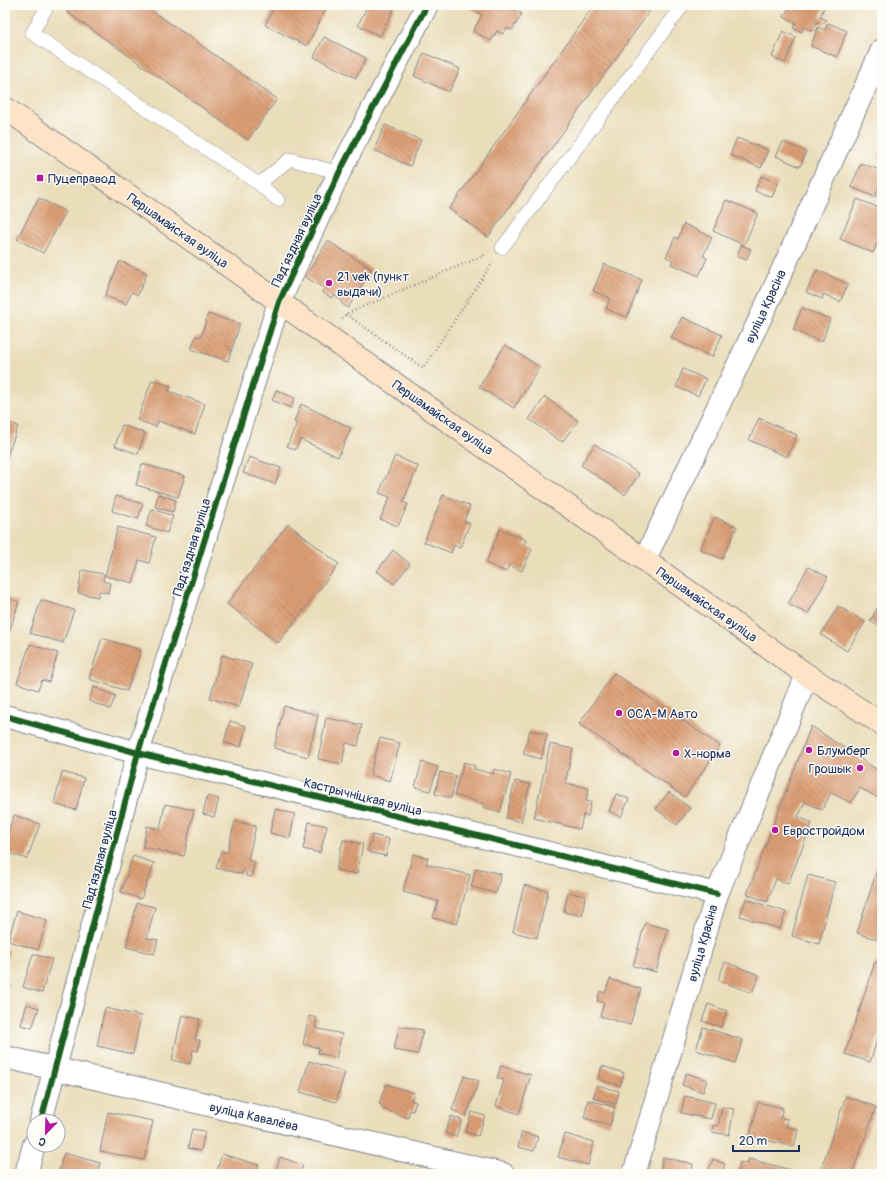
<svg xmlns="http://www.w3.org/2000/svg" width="887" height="1179" font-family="Pangolin,sans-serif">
<defs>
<pattern id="building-back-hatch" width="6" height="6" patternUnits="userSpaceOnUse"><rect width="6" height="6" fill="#dc9f75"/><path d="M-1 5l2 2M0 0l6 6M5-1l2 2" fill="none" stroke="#b28263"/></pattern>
</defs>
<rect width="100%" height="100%" fill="#fdfcf7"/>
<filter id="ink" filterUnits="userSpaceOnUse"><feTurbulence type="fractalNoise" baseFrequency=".025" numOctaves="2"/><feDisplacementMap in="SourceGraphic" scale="8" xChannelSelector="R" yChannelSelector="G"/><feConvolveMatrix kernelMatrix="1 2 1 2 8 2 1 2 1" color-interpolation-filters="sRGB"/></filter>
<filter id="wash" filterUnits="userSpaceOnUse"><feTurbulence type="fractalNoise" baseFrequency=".012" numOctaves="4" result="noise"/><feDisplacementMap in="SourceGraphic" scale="16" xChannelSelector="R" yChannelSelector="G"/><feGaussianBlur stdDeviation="0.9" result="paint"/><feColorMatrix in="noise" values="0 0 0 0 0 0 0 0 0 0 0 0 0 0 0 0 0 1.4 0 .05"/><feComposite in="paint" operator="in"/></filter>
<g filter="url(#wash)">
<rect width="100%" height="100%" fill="#eaddba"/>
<g id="blocks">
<!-- building -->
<g fill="url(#building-back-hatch)">
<path d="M71,5h73l133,94 -29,41 -181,-128z"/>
<path d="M275,5h53l-21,41 -42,-21z"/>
<path d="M368,5h28l-16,31 -22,-11z"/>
<path d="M464,5h54l-3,5 7,4 -10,16 -5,-2 -4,6 -6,-3 -6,10 -18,-10 9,-16z"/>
<path d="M594,5h60l-166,232 -39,-28z"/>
<path d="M790,5l8,3 1,-3h26l-5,12 7,3 -5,4 -5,-2 -4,9 -9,-4 -2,5 -9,-4 3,-5 -12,-6z"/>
<path d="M828,23l19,8 -10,26 -26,-11 7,-19 7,3z"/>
<path d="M783,31l13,6 -11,26 -13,-6z"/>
<path d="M324,37l42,21 -10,20 -42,-21z"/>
<path d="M424,53l36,16 -11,23 -35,-16z"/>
<path d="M385,125l36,15 -11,26 -36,-16z"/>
<path d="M737,138l31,12 -7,18 -31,-13z"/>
<path d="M783,142l23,10 -6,15 -24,-11z"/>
<path d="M882,148v12l-4,-2z"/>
<path d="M861,163l21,8v9l-7,17 -24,-10z"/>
<path d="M761,176l17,7 -6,14 -17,-6z"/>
<path d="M39,198l27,14 -23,41 -26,-14z"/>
<path d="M857,199l25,10v23l-9,21 -33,-14z"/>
<path d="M726,200l32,13 -14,32 -31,-14z"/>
<path d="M684,224l28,13 -9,19 4,2 -8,18 -28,-12 2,-4 -7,-3 9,-20 3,2z"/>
<path d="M328,241l44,28 -24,39 -7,-5 1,-2 -8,-6 -2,3 -10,-6 2,-4 -19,-11z"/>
<path d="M741,245l10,4 -5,11 -9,-4z"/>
<path d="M120,261l27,12 -9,22 -6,-3 -6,12 -21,-8z"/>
<path d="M604,264l38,16 -15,37 -21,-8 4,-11 -17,-7z"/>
<path d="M817,270l31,14 -8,18 -16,-8 -2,5 -16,-7z"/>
<path d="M802,308l28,11 -8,23 -29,-12z"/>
<path d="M208,314l32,10 -12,37 -37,-12 5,-13 5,1z"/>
<path d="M682,317l40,18 -10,22 -41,-19z"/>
<path d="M505,345l35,22 -26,41 -35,-21z"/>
<path d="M683,369l23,10 -8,17 -22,-9z"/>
<path d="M152,380l19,6 -2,5 36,13 -10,30 -37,-13 -2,6 -19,-7z"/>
<path d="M276,390l19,8 -4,10 -19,-8z"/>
<path d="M545,397l33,24 -16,21 -33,-23z"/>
<path d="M301,404l50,24 -13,29 -38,-18 -5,11 -8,-4 10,-23 -3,-1z"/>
<path d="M759,418l38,17 -10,22 -38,-17z"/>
<path d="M5,421l13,5 -11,31 -2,-1z"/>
<path d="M122,425l23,8 -7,21 -23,-8z"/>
<path d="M595,444l44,30 -14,21 -44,-30z"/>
<path d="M395,456l23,10 -15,36 5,2 -10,22 -18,-7 10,-22 -11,-4z"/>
<path d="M249,457l32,11 -6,16 -32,-11z"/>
<path d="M142,464l43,12 -7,21 -42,-12z"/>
<path d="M158,494l18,6 -3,12 -18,-5z"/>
<path d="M443,495l27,11 -6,15 6,2 -10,25 -6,-3 -3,8 -27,-11z"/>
<path d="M116,496l27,8 -5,15 -26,-8z"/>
<path d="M152,509l21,7 -6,17 -21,-7z"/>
<path d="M715,517l22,10 -15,32 -22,-10z"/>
<path d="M288,524l51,40 -61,79 -51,-39z"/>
<path d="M118,527l38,10 -7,26 -10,-3 -6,23 -28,-7z"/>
<path d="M500,529l26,11 -2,5 8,4 -10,22 -13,-6 -3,7 -20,-9z"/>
<path d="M393,550l17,14 -16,20 -17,-13z"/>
<path d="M808,567l20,10 -20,37 -20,-10z"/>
<path d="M82,570l22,4 -1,7 7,2 -2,10 -9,-2 -1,6 -20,-4z"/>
<path d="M5,597l14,5 -12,36 -2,-1z"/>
<path d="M41,600l33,10 -11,33 -33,-10z"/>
<path d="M882,600v28l-12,-7z"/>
<path d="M838,606l27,16 -18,29 -26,-16z"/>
<path d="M102,638l39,12 -14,41 -38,-12z"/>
<path d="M30,644l28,9 -9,29 -7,-2 -4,10 -21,-7z"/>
<path d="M222,655l30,9 -13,43 -29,-9z"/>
<path d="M614,673l106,73 -35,51 -106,-73z"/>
<path d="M94,687l22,9 -6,13 -21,-8z"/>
<path d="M284,706l34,9 -10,42 -34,-9z"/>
<path d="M326,718l36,7 -4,21 -12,-3 -4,21 -24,-5z"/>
<path d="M230,721l16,5 -5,21 -17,-4z"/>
<path d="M811,726l71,47v27l-22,-12 -9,15 -20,-10 -9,17 -17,-8 -7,15 14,6 -24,61 -12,-5 -9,23 -20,-8z"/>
<path d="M530,730l17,4 -6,25 -18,-5z"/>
<path d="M380,738l20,5 -10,38 -20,-6z"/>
<path d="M550,744l23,5 -8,34 24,5 -3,13 5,1 -3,14 -5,-1 -3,14 -46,-11z"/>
<path d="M422,762l16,5 -8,24 -15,-4z"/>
<path d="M464,762l11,4 -1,3 19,5 1,-5 17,5 -11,38 -17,-5 1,-3 -30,-9z"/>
<path d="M62,772l22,6 -8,32 -22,-6z"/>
<path d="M440,772l16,4 -5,22 -16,-4z"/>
<path d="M515,781l15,3 -9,38 -15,-4z"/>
<path d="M669,792l21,16 -13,17 -21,-16z"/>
<path d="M616,794l13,5 -8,18 -12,-6z"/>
<path d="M207,796l12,3 -5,18 -11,-3z"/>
<path d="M165,804l29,6 -10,46 -41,-9 4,-21 13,3z"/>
<path d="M275,809l20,5 -5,24 -20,-5z"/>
<path d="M14,815l26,9 -13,35 -22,-7v-11z"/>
<path d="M235,821l21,5 -8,34 7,2 -4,15 -5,-1 1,-4 -4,-2 -1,4 -26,-6 5,-17 6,2z"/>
<path d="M309,822l18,4 -7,27 -17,-4z"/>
<path d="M372,835l17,4 -3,17 -18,-4z"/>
<path d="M343,840l20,4 -6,30 -21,-4z"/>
<path d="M413,854l15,4 -2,6 44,11 -13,49 -24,-6 5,-17 -35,-9z"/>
<path d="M882,854v87l-25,-8z"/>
<path d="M133,856l21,7 -13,36 -20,-7z"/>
<path d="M476,868l25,6 -5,19 -25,-6z"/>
<path d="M808,875l27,7 -16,62 -27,-8z"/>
<path d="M524,885l24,6 -11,47 -24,-6z"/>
<path d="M568,892l17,4 -3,20 -18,-4z"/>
<path d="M746,899l40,13 -6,17 -40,-13z"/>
<path d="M137,903l18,4 -8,31 11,2 -4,14 -28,-7z"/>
<path d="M17,911l30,9 -9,30 -30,-9z"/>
<path d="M645,923l23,6 -12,43 -23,-6z"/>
<path d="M5,949l4,2 -4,13z"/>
<path d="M33,954l19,5 -10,34 -19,-6z"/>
<path d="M725,962l34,13 -7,18 -34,-13z"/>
<path d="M875,962l7,2v61l-12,37 -25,-8z"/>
<path d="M610,979l31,10 -11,36 -30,-9 4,-13 -7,-2 3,-10 5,2z"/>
<path d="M5,981l4,2 -3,10 -1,-1z"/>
<path d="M27,1004l12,4 -7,20 -11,-3z"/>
<path d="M708,1004l19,7 -6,16 -19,-6z"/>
<path d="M105,1008l36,8 -8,38 -36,-8z"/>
<path d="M182,1015l18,4 -5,21h5l-2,11 -5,-1 -3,14 -18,-4z"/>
<path d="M309,1016l8,2 -2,10 27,6 -6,24 -18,-5 1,-5 -16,-4z"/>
<path d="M399,1026l24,4 -5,24 -24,-4z"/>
<path d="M703,1027l40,13 -8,23 -39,-13z"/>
<path d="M309,1061l36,11 -9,30 -36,-10z"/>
<path d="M501,1066l30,9 -12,39 -23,-8 8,-26 -7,-2z"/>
<path d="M602,1066l22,7 -4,13 -22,-7z"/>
<path d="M686,1073l21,7 -4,12 -21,-7z"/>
<path d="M464,1076l15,5 -13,35 -14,-6z"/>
<path d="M386,1084l28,9 -3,7 5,2 -3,9 -3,-1 -2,8 -27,-10 1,-3 -3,-1z"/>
<path d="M597,1085l22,6 -3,13 -23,-6z"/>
<path d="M685,1096l30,7 -4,16 -30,-6z"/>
<path d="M846,1096l30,11 -24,67h-33z"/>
<path d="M588,1100l27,7 -5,18 -26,-7z"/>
<path d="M758,1102l25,6 -3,10 8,1 -2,7 12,3 -4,18 -44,-11z"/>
<path d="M722,1107l12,2 -5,26 -17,-3 1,-7 5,1z"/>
<path d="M108,1112l45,9 -9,39 -44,-9z"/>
<path d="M472,1112l13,4 -7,20 -13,-4z"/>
<path d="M451,1116l11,4 -6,17 -11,-4z"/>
<path d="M192,1129l13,2 -4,20 -13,-3z"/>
<path d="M522,1132l16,5 -4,14 -16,-4z"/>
<path d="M565,1134l29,8 -6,23 -30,-8z"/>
<path d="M64,1153l36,10 -3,11h-39z"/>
<path d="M222,1154l37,11 -3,9h-40z"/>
<path d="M280,1157l23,8 -3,9h-25z"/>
<path d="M663,1157l30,7 -2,10h-32z"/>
<path d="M713,1159l12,5 -3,10h-15z"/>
<path d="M749,1159l42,11 -1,4h-53l3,-12 7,2z"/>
</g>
</g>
</g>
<g filter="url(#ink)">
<use href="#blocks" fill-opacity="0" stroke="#82868c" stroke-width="1"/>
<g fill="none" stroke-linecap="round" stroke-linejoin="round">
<!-- service casing -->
<g stroke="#82868c" stroke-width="14">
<g id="service">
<path d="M48,5l-16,28 227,151 31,-25 49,14"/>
<path d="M259,184l19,16"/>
<path d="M502,248l181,-243"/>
</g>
</g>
<!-- minor casing -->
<g stroke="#82868c" stroke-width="24">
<g id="minor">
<path d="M645,559l122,-255 115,-254"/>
<path d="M5,716l133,37 579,141"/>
<path d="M41,1121l97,-368 141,-451 60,-129 88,-168"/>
<path d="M26,1174l8,-29"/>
<path d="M634,1174l83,-280 90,-219"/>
</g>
</g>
<!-- tertiary casing -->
<g stroke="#82868c" stroke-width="24">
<path id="tertiary" d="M5,1057l498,117"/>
</g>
<!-- secondary casing -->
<g stroke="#82868c" stroke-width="24">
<path id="secondary" d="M5,108l802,567 75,49"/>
</g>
<!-- path -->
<g stroke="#82868c" stroke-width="2.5" stroke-dasharray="1 3" stroke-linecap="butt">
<path d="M346,314l77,54 70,-106"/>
<path d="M342,319l4,-5 141,-60"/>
</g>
<!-- service -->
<use href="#service" stroke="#fff" stroke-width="13"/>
<!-- minor -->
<use href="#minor" stroke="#fff" stroke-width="22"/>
<!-- tertiary -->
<use href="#tertiary" stroke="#fff" stroke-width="22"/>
<!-- secondary -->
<use href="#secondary" stroke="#fee4c6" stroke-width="22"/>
<!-- cycleway casing -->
<g stroke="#fdfcf7" stroke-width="8">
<g id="cycleway">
<path d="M5,716l133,37 579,141"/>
<path d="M41,1121l97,-368 141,-451 60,-129 88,-168"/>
</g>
</g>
<!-- cycleway -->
<use href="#cycleway" stroke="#1b5e20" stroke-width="6"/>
</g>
</g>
<!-- markers -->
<g fill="#b5179e" stroke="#fdfcf7" stroke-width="1.5">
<rect x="36" y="174" width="8" height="8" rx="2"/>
<circle cx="329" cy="283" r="4"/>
<circle cx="619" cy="713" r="4"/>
<circle cx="809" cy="750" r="4"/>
<circle cx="676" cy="753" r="4"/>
<circle cx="860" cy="768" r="4"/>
<circle cx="775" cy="830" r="4"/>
</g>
<g text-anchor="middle" stroke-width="3" stroke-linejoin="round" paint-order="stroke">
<!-- poi labels -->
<g font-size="13" fill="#1b2f5e" stroke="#fdfcf7" text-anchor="start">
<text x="48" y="183">Пуцеправод</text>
<text x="337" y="281">21 vek (пункт<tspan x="337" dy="15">выдачи)</tspan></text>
<text x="627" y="718">ОСА-М Авто</text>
<text x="817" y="755">Блумберг</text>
<text x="684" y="758">Х-норма</text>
<text x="852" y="773" text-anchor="end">Грошык</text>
<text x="783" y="835">Евростройдом</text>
</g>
<!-- street labels -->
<g font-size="13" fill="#1b2f5e" stroke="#fdfcf7">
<text transform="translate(178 230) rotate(35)" y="5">Першамайская вуліца</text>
<text transform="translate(296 240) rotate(-65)" y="5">Падʼяздная вуліца</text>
<text transform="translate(765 306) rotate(-65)" y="5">вуліца Красіна</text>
<text transform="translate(443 417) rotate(35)" y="5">Першамайская вуліца</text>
<text transform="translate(191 547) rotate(-73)" y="5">Падʼяздная вуліца</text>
<text transform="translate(707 604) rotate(35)" y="5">Першамайская вуліца</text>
<text transform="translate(363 796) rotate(14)" y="5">Кастрычніцкая вуліца</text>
<text transform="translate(99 859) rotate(-75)" y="5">Падʼяздная вуліца</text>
<text transform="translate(702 943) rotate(-74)" y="5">вуліца Красіна</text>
<text transform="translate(254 1116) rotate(13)" y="5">вуліца Кавалёва</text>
</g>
</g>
<!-- margin -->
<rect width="887" height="1179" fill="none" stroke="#fdfcf7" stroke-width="20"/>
<!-- north arrow -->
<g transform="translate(46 1133) rotate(203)"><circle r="19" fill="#fdfcf7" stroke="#a3aaba"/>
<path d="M0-3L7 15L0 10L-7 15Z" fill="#b5179e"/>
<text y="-6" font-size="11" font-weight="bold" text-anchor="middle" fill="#1b2f5e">С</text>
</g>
<!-- scale -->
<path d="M733 1145v6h66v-6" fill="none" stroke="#1b2f5e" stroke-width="2"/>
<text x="739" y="1145" font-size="12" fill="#1b2f5e" stroke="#fdfcf7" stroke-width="3" paint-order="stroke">20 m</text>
</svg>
